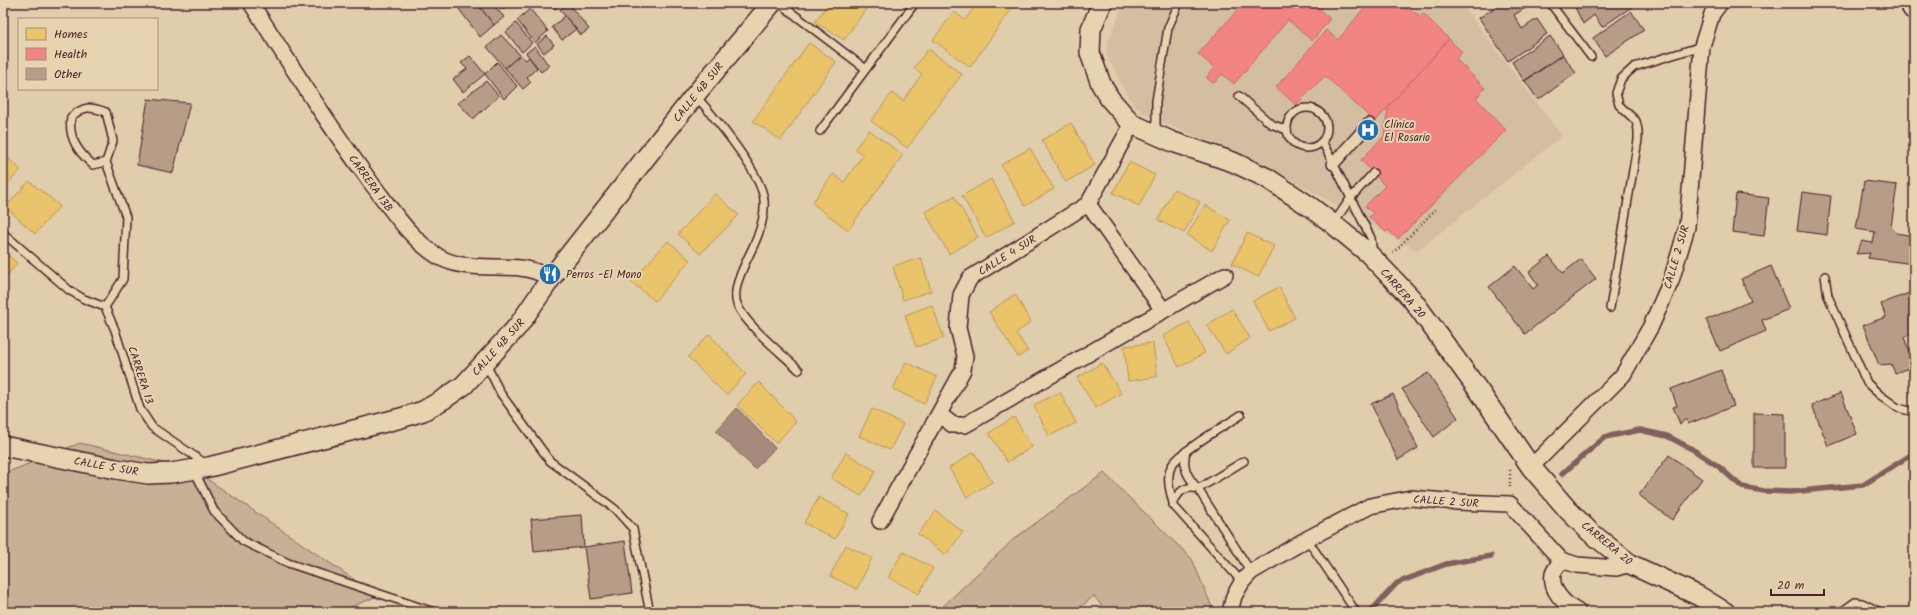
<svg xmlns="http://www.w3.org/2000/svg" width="1917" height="615" font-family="Kalam,sans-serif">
<rect width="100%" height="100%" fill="#e0cdac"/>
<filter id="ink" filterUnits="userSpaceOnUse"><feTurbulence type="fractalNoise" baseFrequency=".025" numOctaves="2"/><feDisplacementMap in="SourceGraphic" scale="8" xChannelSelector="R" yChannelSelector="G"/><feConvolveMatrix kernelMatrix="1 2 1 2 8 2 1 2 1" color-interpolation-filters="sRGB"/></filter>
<g filter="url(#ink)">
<!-- built -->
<path fill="#d4bea1" d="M1124,3h337l101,133 -145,115 -134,-76 -118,-52 -22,-10 -8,-6 -6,-8 -23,-45 2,-12z"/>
<!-- green -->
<g fill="#c7b096" stroke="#886860">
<path d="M80,443l114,27 184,126 -40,16h-335v-138z"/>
<path d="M1104,473l88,86 22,53h-107l-13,-16 -20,16h-137l77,-73z"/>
</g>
<!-- water -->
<path fill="#a68a7b" stroke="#815f5b" d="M737,408l38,40 -20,21 -39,-38z"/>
<!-- homes -->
<g fill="#e9c46a" stroke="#b99257">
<path d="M829,3h41l-26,37 -29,-18z"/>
<path d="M977,3h39l-46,64 -37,-27 21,-28 11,8z"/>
<path d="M809,43l27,19 -55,78 -28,-19z"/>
<path d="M928,49l34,25 -55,74 -36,-27 21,-28 11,8 19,-27 -8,-6z"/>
<path d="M1071,123l24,42 -29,17 -24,-42z"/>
<path d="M869,130l34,25 -55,75 -36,-27 21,-29 11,8 19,-27 -8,-6z"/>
<path d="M1030,148l24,41 -29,17 -24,-41z"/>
<path d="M3,153l18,17 -18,18z"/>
<path d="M1129,162l26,13 -16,31 -26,-13z"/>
<path d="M991,179l24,42 -29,17 -24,-42z"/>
<path d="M29,181l31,25 -25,28 -29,-27z"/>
<path d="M1174,189l26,13 -16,31 -26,-13z"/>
<path d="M715,194l24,21 -39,39 -22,-20z"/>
<path d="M954,196l24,41 -29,17 -24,-42z"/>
<path d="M1205,205l25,15 -18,31 -25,-16z"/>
<path d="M1247,233l27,13 -16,31 -26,-13z"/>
<path d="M668,241l22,19 -35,41 -24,-19z"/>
<path d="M3,251l14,12 -14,18z"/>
<path d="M921,258l10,33 -28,9 -10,-34z"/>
<path d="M1279,287l16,31 -26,13 -16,-30z"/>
<path d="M1015,294l16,28 -15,11 12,18 -10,6 -29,-45z"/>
<path d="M932,305l12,33 -28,9 -11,-32z"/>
<path d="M1232,309l18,29 -24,16 -19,-29z"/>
<path d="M1189,322l16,31 -26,14 -16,-31z"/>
<path d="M709,334l37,40 -20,21 -38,-38z"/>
<path d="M1153,343l4,34 -29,4 -4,-35z"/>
<path d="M906,362l31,15 -13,27 -31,-15z"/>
<path d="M1102,363l19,30 -25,15 -19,-30z"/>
<path d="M759,382l37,40 -20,21 -39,-38z"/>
<path d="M1060,392l16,31 -27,13 -15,-31z"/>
<path d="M872,409l31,15 -13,26 -31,-14z"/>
<path d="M1014,417l18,30 -25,15 -18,-29z"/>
<path d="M974,452l18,30 -25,15 -18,-29z"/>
<path d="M846,453l30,18 -15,25 -30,-18z"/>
<path d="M819,497l30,17 -14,25 -31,-16z"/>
<path d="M936,511l27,21 -17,23 -28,-21z"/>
<path d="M846,545l26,13 -15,31 -27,-13z"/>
<path d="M903,552l30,16 -14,26 -31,-17z"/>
</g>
<!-- health -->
<g fill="#f28482" stroke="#c06668">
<path d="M1239,3h88l-7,7 10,9 -18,22 -24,-21 -54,64 -12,-10 -7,8h-4l-4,-4 1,-3 6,-7 -16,-14 44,-49z"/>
<path d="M1368,3h29l24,13 2,-3 26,26 -74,83 -50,-46 -29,29 -20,-18 50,-57 12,10z"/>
<path d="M1449,39l13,13 -6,7 29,29 -9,10 30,32 -108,109 -10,-9 -2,2 -17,-15 4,-4 -8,-7 20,-20 -24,-26 23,-24 4,-29z"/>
</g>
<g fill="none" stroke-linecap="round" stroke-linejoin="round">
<!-- stream -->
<g stroke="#815f5b" stroke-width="5.5">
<path d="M1562,474l43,-37 35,-7 27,6 25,13 26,17 24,21 22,4 26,1 73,-7 51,-32"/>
<path d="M1370,612l27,-29 49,-19 45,-8"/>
</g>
</g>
<!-- building -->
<g fill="#b79c88" stroke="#4a1f2b">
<path d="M466,3h11l17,22 -14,12 -21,-28z"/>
<path d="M477,3h15l12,14 -10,8z"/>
<path d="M496,3h14l-8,7z"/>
<path d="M549,3h14l-8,6z"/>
<path d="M568,3l21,26 -8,6 -21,-25z"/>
<path d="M1501,3h26l2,3 -15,9 8,14 15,-10 10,15 -39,27 -29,-43z"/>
<path d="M1573,3h58l2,3 -31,21 -8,-12 -11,9z"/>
<path d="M530,9l18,22 -13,12 -18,-23z"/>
<path d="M1631,11l13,19 -39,26 -12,-18z"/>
<path d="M565,16l11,13 -14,11 -10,-13z"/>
<path d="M516,23l16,20 -10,9 -16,-20z"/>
<path d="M501,35l19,20 -15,13 -18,-21z"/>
<path d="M547,36l7,9 -10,8 -7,-9z"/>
<path d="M1550,36l13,18 -39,27 -12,-19z"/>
<path d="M535,46l14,20 -8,6 -15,-19z"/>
<path d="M520,55l6,5 3,-3 8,11 -10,9 4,5 -8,7 -18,-21z"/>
<path d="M1563,55l13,18 -38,27 -13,-19z"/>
<path d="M470,56l15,18 -22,18 -10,-13 14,-10 -6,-6z"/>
<path d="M497,62l20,24 -13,13 -19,-25z"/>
<path d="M486,81l13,15 -26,23 -15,-16z"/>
<path d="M148,99l42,4 -17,70 -36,-8z"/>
<path d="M1864,181l33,4 -6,42 5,6 18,3v28l-46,-6 2,-5 -14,1 6,-13 11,2 2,-11 -19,-3z"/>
<path d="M1802,192l29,4 -4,39 -30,-4z"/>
<path d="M1736,194l33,4 -5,38 -32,-4z"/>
<path d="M1549,256l14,17 18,-14 15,20 -71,55 -36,-47 26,-21 18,23 5,-4 -9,-13z"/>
<path d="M1771,266l18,43 -27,11 4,11 -46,20 -14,-31 45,-19 -10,-22z"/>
<path d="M1914,291v42l-10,4 10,29 -19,7 -4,-9 -12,1 -16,-40 23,-8 -5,-13z"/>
<path d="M1721,370l13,36 -46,18 -2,-5 -6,5 -7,-17 4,-1 -6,-17z"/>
<path d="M1428,373l30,45 -24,19 -32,-48z"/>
<path d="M1841,393l16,41 -29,12 -16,-41z"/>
<path d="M1393,394l25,54 -20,12 -27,-56z"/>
<path d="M1754,413l31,1v54h-31z"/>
<path d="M1669,455l33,24 -30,41 -33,-25z"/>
<path d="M582,515l2,32 -50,5 -3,-33z"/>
<path d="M625,541l7,52 -41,6 -7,-52z"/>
</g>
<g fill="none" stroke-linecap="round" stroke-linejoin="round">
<!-- service casing -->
<g stroke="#4a1f2b" stroke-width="10">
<g id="service">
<path d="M779,3l87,66"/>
<path d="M1550,3l41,54"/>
<path d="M696,96c19,22 65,76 68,104 1,12 -2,24 -6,35 -6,18 -28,50 -21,69 8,21 46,50 62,66"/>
<path d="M1239,96l32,28 16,6"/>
<circle cx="1307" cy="128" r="20"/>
<path d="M820,131l95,-128"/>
<path d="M1156,132v-31l12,-73 11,-25"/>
<path d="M1322,141l49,97 1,8 -3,6"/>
<path d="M1333,224l17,-25 23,-26"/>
<path d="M3,233l66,57 15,9 21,8"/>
<path d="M1825,276l3,20 39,87 13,12 18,13 12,3 4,-1"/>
<path d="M105,307l18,-28 3,-62 -20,-55 7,-21 -7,-29c-17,-6 -22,-6 -35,5 -3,21 7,35 22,48l13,-3"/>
<path d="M105,307l10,23 25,79 12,18 54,37"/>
<path d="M1610,308l28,-168v-10l-2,-9 -17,-16 -3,-12 5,-14 13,-12 68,-21"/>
<path d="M485,362l16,32 49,67 65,48 18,20 16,79"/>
<path d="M1186,451c-4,17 1,25 12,38l46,-28"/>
<path d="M194,470l20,41 29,30 45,22 146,49"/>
<path d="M1173,503c-3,-12 -7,-24 -2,-36 7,-15 55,-42 70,-52"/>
<path d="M1307,539l49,73"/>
<path d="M1242,582l-69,-77c4,-12 11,-20 25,-16l53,83"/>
<path d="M1841,612l14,-10 7,1 18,9"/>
</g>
</g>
<!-- pedestrian casing -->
<g stroke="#4a1f2b" stroke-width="14">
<path id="pedestrian" d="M1333,164l36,-40"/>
</g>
<!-- minor casing -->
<g stroke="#4a1f2b" stroke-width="18">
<g id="minor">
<path d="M251,3c39,61 78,123 121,181 20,26 39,56 67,73 25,14 54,8 81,11 11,1 21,5 31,10"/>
<path d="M1088,204l75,106"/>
<path d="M940,415l13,10h12l260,-150"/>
<path d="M1531,467l92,-92 28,-49 20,-45 16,-54 15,-181 10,-32 8,-11"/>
<path d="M880,521l83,-151 2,-14 -7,-28 3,-33 9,-17 118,-74 44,-80"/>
<path d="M1561,560c-2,4 -7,10 -8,14 -3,17 12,30 25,38"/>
<path d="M1230,612l4,-16 8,-14 9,-10 56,-33 63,-33 41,-8 46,4 53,2 51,56 16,5 39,3 14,-4"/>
</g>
</g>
<!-- tertiary casing -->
<g stroke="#4a1f2b" stroke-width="22">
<g id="tertiary">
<path d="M1102,3l-11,26 -1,24 11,31 9,15 22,25 41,18 60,20 34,16 45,30 21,16 35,29 44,46 67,92 52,76 37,43 22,22 40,32 69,32 26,16"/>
<path d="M3,446l113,23 32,5 23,-1 38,-6 192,-49 22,-7 21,-12 20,-14 54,-59 33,-48 144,-183 77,-92"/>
</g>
</g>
<!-- secondary casing -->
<g stroke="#4a1f2b" stroke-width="24">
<path id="secondary" d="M1910,3l4,6"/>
</g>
<!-- path -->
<g stroke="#4a1f2b" stroke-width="2.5" stroke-dasharray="1 3" stroke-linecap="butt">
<path d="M1911,27l3,7"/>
<path d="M1393,253l44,-45"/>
<path d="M1510,487v-19"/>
</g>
<!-- service -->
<use href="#service" stroke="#e6d4b1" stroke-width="7"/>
<!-- pedestrian -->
<use href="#pedestrian" stroke="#e6d4b1" stroke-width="11"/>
<!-- minor -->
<use href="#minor" stroke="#e6d4b1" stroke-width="15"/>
<!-- tertiary -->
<use href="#tertiary" stroke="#e6d4b1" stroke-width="19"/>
<!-- secondary -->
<use href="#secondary" stroke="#e6d4b1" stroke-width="21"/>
</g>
</g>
<!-- icons -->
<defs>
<g id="hospital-disc" transform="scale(1.15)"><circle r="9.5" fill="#1f6fb2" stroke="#e6d4b1"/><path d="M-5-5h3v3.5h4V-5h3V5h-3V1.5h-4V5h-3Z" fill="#fff"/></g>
<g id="restaurant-disc" transform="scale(1.15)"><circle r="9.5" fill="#1f6fb2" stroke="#e6d4b1"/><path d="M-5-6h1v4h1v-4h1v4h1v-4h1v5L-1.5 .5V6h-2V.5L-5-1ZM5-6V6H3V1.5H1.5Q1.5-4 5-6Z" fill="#fff"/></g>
</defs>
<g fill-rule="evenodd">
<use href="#hospital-disc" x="1368" y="130"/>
<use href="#restaurant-disc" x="550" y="274"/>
</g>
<g text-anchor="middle" stroke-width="4" stroke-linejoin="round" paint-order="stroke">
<!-- street labels -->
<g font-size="11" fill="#4a1f2b" stroke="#e6d4b1">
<text transform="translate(698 92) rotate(-51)" y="4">CALLE 4B SUR</text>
<text transform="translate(371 183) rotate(54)" y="4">CARRERA 13B</text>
<text transform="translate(1007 255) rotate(-32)" y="4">CALLE 4 SUR</text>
<text transform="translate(1676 257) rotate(-74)" y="4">CALLE 2 SUR</text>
<text transform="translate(1403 293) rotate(49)" y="4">CARRERA 20</text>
<text transform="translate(498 347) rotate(-48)" y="4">CALLE 4B SUR</text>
<text transform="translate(141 375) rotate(72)" y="4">CARRERA 13</text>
<text transform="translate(106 466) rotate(10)" y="4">CALLE 5 SUR</text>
<text transform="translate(1446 501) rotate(4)" y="4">CALLE 2 SUR</text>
<text transform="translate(1607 543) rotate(39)" y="4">CARRERA 20</text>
</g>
<!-- poi labels -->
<g font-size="11" fill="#4a1f2b" stroke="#e6d4b1" text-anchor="start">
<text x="1384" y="128">Clínica<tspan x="1384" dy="13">El Rosario</tspan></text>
<text x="566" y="278">Perros -El Mono</text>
</g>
</g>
<!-- margin -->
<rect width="1917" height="615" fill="none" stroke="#e6d4b1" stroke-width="16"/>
<rect x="8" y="8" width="1901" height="599" fill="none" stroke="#4a1f2b" stroke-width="1.5" filter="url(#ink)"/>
<!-- legend -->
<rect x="18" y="18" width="140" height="72" fill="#e6d4b1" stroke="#a88c7b"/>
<rect x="26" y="28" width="20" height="12" fill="#e9c46a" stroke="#a88c7b"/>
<text x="54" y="38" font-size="12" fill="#4a1f2b">Homes</text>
<rect x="26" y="48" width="20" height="12" fill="#f28482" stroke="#a88c7b"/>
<text x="54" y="58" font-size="12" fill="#4a1f2b">Health</text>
<rect x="26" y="68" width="20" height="12" fill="#b79c88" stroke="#a88c7b"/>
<text x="54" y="78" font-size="12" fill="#4a1f2b">Other</text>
<!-- scale -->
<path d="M1771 589v6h53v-6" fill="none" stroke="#4a1f2b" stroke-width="2"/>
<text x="1777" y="589" font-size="12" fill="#4a1f2b" stroke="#e6d4b1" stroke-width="3" paint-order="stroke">20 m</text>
</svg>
